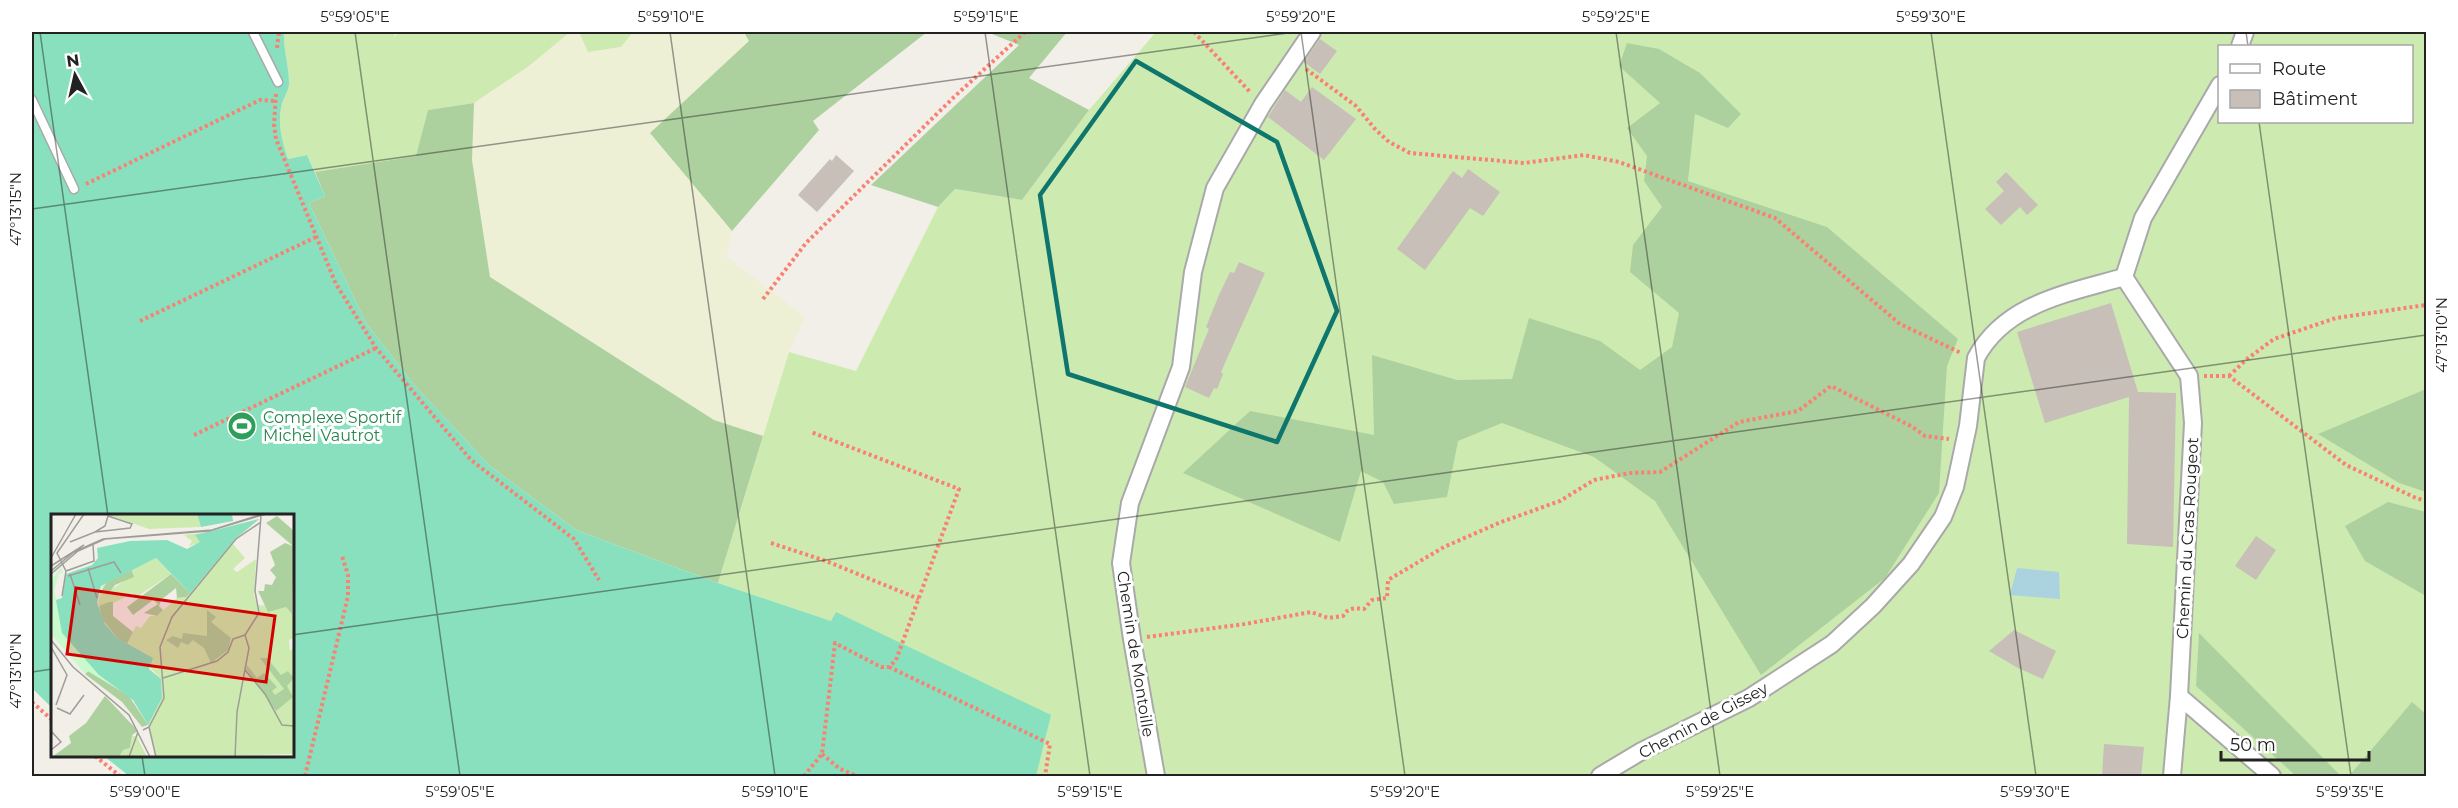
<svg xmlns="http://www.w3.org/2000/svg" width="2458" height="808" font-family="Montserrat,sans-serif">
<rect width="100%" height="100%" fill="#f2efe9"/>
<!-- farmland -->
<path fill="#eef0d5" d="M570,32h9l9,20 32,-5 13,-15h111l6,9 -99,92 81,98 -5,26 78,60 -16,35 -26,84 -49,-16 -225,-143 -17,-117 2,-57 55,-37z"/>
<!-- grass -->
<g fill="#cdebb0" fill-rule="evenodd">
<path d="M284,32h110l1,5 2,-5h173l-41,34 -55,37 -46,7 -11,46 -102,16 -8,-17 -19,4c-6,-18 -11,-35 -6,-54 2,-8 7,-15 7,-22 0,-18 -6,-34 -5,-51z"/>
<path d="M579,32h54l-12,15 -33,5z"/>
<path d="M1156,32h1270v744h-1543l-52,-155 -113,-38 71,-231 67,19 82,-164 17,-18 67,11 67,-90zM2220,46h192v76h-192z"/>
</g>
<!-- forest -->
<g fill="#add19e">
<path d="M744,32h183l-114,89 6,9 -87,101 -82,-98 99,-92z"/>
<path d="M987,32h80l-38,46 60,32 -67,90 -67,-11 -17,18 -67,-22 148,-140z"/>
<path d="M1627,43l32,6 41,24 41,41 -13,14 -33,-14 -7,67 139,46 131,112 -11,27 -8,127 -54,85 -124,97 -106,-174 -61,-44 -92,-34 -44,18 -11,56 -53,7 -11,-22 -22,-11 -21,71 -157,-69 67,-62 124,24 -2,-80 85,25 55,-1 17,-61 71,23 40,29 32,-23 7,-34 -49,-41 3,-27 29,-38 -18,-26 3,-25 -20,-28 33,-25 -41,-37z"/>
<path d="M474,103l-2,57 18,117 224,143 49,16 -45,147 -142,-53 -86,-64 -75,-80 -49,-63 -57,-120 16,-7 -10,-24 101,-16 12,-46z"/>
<path d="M2426,389v103l-27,-9 -81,-49z"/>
<path d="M2388,502l38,10v84l-61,-35 -20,-35z"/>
<path d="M2199,633l142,143h-45l-100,-90z"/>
<path d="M2412,702l14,12v62h-77z"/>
</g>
<!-- pitch -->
<path fill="#88e0be" d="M32,32h252c-1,17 5,33 5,51 0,7 -5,14 -7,21 -5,20 0,37 6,55l19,-4 18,41 -16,7 57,120 49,63 75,80 86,64 142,53 113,38 5,-9 215,103 -15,61h-907l-25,-20h188v-240h-240v192l-20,-20z"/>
<!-- water -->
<path fill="#aad3df" d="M2017,568l42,4 1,27 -50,-4z"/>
<!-- building -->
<g fill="#c7bfb8">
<path d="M1320,39l17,12 -17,23 -16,-12z"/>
<path d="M1312,87l44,32 -32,41 -56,-43 17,-27 16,12z"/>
<path d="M836,155l18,16 -37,41 -19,-17 32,-36 2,2z"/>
<path d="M1468,169l32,23 -17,24 -13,-8 -45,62 -28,-21 56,-78 9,7z"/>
<path d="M2006,172l32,33 -11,10 -7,-8 -19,18 -16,-16 19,-18 -8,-9z"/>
<path d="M1239,262l26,11 -44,99 2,2 -6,15 -3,-1 -5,10 -24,-11 24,-58 -3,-2 13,-32 11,-23 4,1z"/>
<path d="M2111,303l27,89 38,1 -3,154 -46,-3 2,-147 -84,26 -28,-91z"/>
<path d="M2256,536l20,14 -20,30 -21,-14z"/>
<path d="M2014,630l42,21 -13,28 -25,-11 -29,-17z"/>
<path d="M2104,744l40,3 -3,30h-39z"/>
</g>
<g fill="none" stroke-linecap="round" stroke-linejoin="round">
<!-- service casing -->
<g stroke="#a9a9a9" stroke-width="11">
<g id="service">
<path d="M253,32l25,50"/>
<path d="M32,100l42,89"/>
</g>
</g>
<!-- minor casing -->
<g stroke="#a9a9a9" stroke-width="20">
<g id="minor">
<path d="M2240,46l5,-14"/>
<path d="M2124,277l65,99 4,47 -14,273 -7,80"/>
<path d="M2124,277l19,-59 77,-133"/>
<path d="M2179,696l93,80"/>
<path d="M1156,776l-24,-137 -11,-76 9,-60 51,-136 12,-95 22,-84 48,-84 49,-72"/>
<path d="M1600,776l40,-24 109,-54 83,-54 41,-38 38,-42 32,-47 12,-30 13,-61 8,-68c29,-55 93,-65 148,-81"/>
</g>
</g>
<!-- path -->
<g stroke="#fa8072" stroke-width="4" stroke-dasharray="3 3" stroke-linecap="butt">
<path d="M1194,32l57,61"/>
<path d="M277,48l2,-16"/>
<path d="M1306,69l50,37 19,23 14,13 21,11 114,10 60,-8 35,7 156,56 125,106 61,29"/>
<path d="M276,94l-2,31 2,14 60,145 40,64 95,112 103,79 25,41"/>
<path d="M86,184l174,-84 15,1"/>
<path d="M763,299l43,-56 148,-146 71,-65"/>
<path d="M140,321l176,-84"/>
<path d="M2204,376h25l117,89 70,33 10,3"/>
<path d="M2229,376l18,-17 27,-20 62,-21 90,-13"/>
<path d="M194,435l182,-87"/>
<path d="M771,543l55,18 93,38"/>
<path d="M1147,637l98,-13 66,-12 17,6 15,-2c5,-9 12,-8 21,-7l8,-9 15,-2 1,-18 56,-33 57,-25 59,-21 34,-21 36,-7 30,-1 79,-50 59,-11 33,-25 80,40 14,10 24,3"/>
<path d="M889,667l161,77 -5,32"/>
<path d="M32,702l20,18"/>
<path d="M822,754l18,15 17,7"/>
<path d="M95,756l25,20"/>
<path d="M305,776l43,-180v-21l-6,-19"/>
<path d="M804,776l18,-22 13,-111 46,24h8l7,-7 63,-171 -148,-57"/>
</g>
<!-- service -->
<use href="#service" stroke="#fff" stroke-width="8"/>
<!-- minor -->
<use href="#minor" stroke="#fff" stroke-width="16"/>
</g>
<!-- marked area -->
<path fill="none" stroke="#0f766e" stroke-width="4.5" stroke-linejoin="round" d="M1136,61l141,81 60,169 -60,131 -209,-68 -28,-179z"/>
<!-- ticks -->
<path fill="none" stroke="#222" stroke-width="1.5" stroke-opacity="0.45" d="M40,32l68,484M355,32l105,744M670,32l105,744M985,32l105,744M1301,32l104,744M1616,32l104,744M1931,32l105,744M2246,32l2,14M2259,122l92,654M32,209l1263,-177M292,635l2134,-300M32,672l20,-3M142,756l3,20"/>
<!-- icons -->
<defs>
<g id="stadium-disc" transform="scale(1.5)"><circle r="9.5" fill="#2e9e5b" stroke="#fff"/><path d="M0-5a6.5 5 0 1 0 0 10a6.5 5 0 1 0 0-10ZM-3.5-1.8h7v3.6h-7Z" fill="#fff"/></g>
</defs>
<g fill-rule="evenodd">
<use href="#stadium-disc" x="242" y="426"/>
</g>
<g text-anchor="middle" stroke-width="6" stroke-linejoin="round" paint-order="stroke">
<!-- leisure labels -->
<g font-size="16" fill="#27864d" stroke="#fff" text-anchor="start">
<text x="263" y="423">Complexe Sportif<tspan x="263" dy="18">Michel Vautrot</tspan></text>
</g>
<!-- street labels -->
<g font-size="16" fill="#222" stroke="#fff">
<text transform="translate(2187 538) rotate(-87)" y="6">Chemin du Cras Rougeot</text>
<text transform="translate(1136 654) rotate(81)" y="6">Chemin de Montoille</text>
<text transform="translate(1703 720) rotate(-28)" y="6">Chemin de Gissey</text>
</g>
</g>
<!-- overview -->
<g transform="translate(51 514)">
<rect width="243" height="243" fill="#f2efe9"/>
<path d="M55,0h91l4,13 -52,2zM208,5l-27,24 13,15 -12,11 4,3 19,-13 -2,36 3,10 29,2 8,7v24l-5,2 1,11 4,-4v107l-137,3 -9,-32 14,-27 -1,-19 -34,-35 9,-18 5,2 9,-12h7l20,-18 9,-1 10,-53 -7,2 3,-5 -8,-6 36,-4zM105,44l15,16 -36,24 -3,-5 -24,13 -11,-1 7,-22 5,-3 -6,10 5,2 26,-18 -2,-4zM81,221l5,2 10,20h-28l4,-7 7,-2z" fill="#cdebb0"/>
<path d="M226,2l17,15 -2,83 -6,-7 -18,5 -10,-21h6l1,-7 7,1 4,-8 -6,-7 5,-5 -5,-13 15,-9 8,3 -27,-23zM81,56l2,7 -19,8 -8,11 1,-4 -6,-2 7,-10zM120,60l19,19 -4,4 -9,1 -1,-10 -15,12 -2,6 4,4 -6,6 -13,-3 14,-9 -5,-4 -20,15 -6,-8zM58,88h4v14l20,16 -6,12 -10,-6 -15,-19 -3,-13zM156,96l9,7 -5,5 20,16 -3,12 -17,13 -7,-15 -11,-8 -5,5 -7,-3 -3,6 -12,-8 7,-4 9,3 1,-6 24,3zM209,144h7l14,17 7,-4 6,7 -7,8 6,11 -17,14 -30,-42 1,-4 10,13 7,-5 13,14 -5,4 3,4 9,-6zM37,157l41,25 19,29 -6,2 -20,-25 -37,-28zM54,182l33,35 -6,4 -2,13 -7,2 -4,7h-67l19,-14 -2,-7 17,-13z" fill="#add19e"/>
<path d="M10,53l2,5 -4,2 -5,17 12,39 54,60 -32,-19 -3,3 -32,-38 -2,-55z" fill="#c8facc"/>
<path d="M146,0h35l1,7 -32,6zM208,5l-23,19 -46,55 -34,-35 -55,28 -4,17 8,21 12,14 36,20 -4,11 12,10 1,19 -14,27 -15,-25 -34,-25 -37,-42 -6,-33 6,-2 4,-24 26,-9 6,-7 -1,-10 33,-7 37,-1 20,9 13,-7 -5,-7z" fill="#88e0be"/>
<path fill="none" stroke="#9f9d99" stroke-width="1.5" d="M19,28l25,-10 35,-4 2,-4 -24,-8 -3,10 -10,6M0,44l25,-44M0,52l33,-21M37,54l9,30M0,57l23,-19 29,-13 109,-9 50,-16M15,57l-9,-18 27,-39M15,57l28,-10 -1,-17M0,60l27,-23 27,-12 104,-8 57,-17M19,60l10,31M17,62l46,-14 7,11M11,82l4,-25M194,121l14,-22 -4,-22 6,-75M0,126l22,27 56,48 21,42M0,133l16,28 -11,30M194,156l20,24 17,31 12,1M112,164l54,-17 11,-9 5,-13 12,-4M6,194l13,6 14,-19M98,213l7,30M92,216l6,-3 15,-29 -4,-51 12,-30 64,-78 25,-17M0,217l10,11 -10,8M78,243l9,-25M184,243l2,-45 12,-64 -4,-13"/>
<path fill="#d40000" fill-opacity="0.15" stroke="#d40000" stroke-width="3" d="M25,74l199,28 -9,66 -199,-28z"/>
<rect width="243" height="243" fill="none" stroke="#222" stroke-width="3"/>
</g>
<!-- border -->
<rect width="2458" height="808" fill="none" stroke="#ffffff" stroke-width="66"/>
<!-- legend -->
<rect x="2218" y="45" width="195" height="78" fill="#ffffff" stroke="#a7a7a7" stroke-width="1.5"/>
<rect x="2230" y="64" width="30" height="9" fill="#ffffff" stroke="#a7a7a7" stroke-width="1.5"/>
<text x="2272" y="75" font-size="18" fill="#222222">Route</text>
<rect x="2230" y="90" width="30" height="18" fill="#c7bfb8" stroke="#a7a7a7" stroke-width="1.5"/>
<text x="2272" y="105" font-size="18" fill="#222222">Bâtiment</text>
<!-- north arrow -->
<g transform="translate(75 75) rotate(352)" stroke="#ffffff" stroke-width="4.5" paint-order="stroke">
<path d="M0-4.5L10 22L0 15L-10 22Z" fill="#222222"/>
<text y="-9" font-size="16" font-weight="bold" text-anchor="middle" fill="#222222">N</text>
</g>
<!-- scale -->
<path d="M2221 751v9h148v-9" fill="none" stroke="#222222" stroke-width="3"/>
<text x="2230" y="751" font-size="18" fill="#222222" stroke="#ffffff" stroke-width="4.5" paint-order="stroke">50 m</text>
<rect x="33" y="33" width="2392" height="742" fill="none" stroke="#222" stroke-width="2"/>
<g font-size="15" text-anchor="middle" fill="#222">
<text x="355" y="22">5°59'05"E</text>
<text x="671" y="22">5°59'10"E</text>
<text x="986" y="22">5°59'15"E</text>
<text x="1301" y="22">5°59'20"E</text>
<text x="1616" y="22">5°59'25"E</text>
<text x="1931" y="22">5°59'30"E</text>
<text transform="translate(16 209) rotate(-90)" y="5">47°13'15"N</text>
<text transform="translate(2442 335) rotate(-90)" y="5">47°13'10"N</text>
<text transform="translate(16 671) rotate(-90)" y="5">47°13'10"N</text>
<text x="145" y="797">5°59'00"E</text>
<text x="460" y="797">5°59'05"E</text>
<text x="775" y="797">5°59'10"E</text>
<text x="1090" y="797">5°59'15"E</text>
<text x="1405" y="797">5°59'20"E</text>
<text x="1720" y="797">5°59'25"E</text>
<text x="2035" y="797">5°59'30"E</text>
<text x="2350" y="797">5°59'35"E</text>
</g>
</svg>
